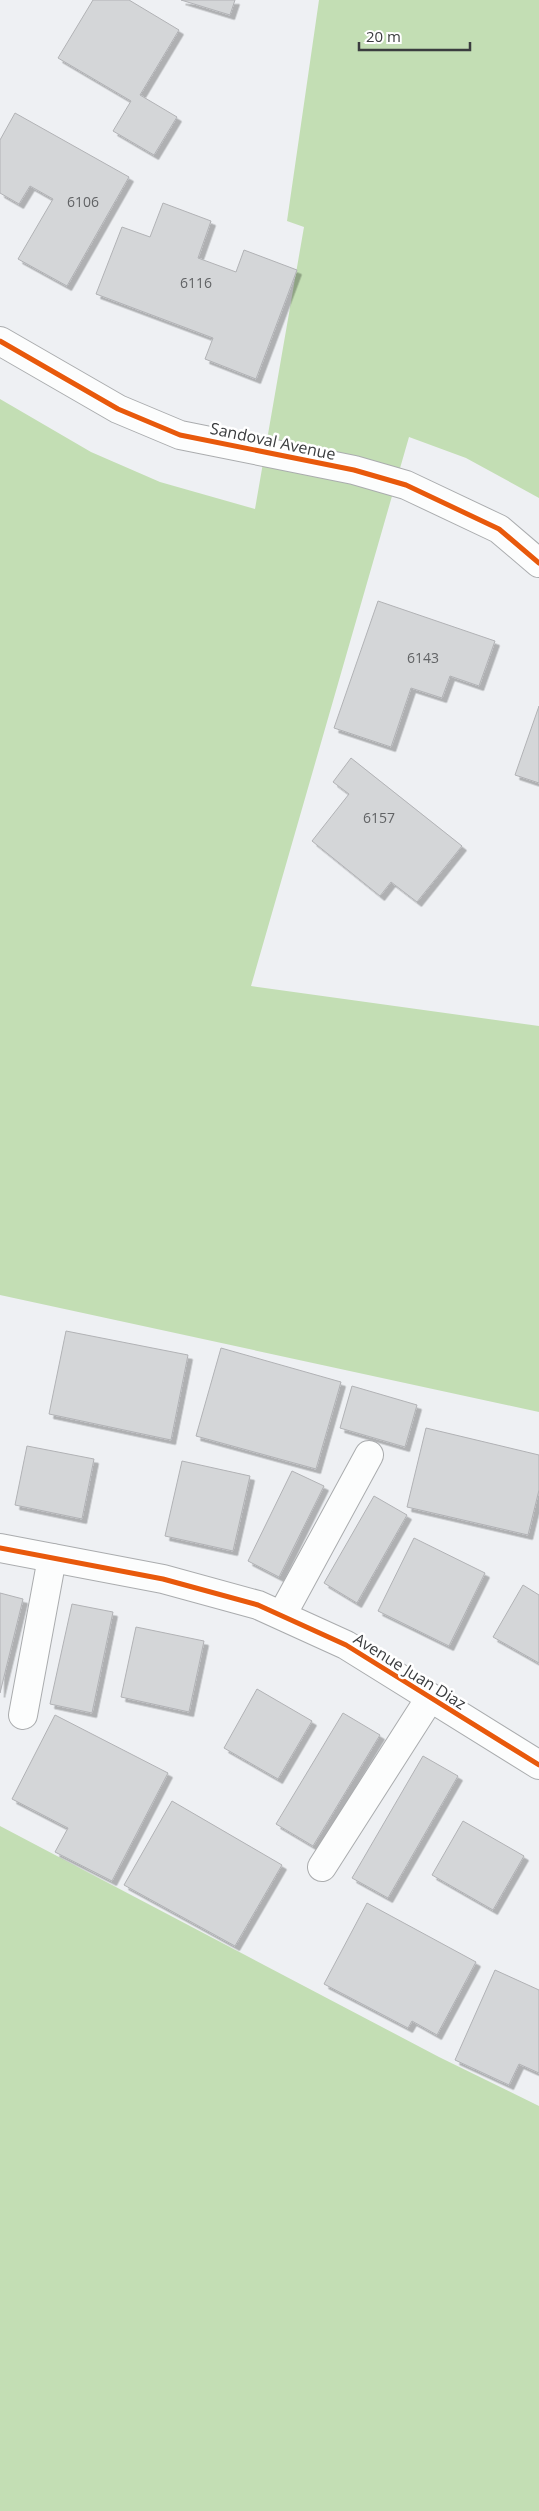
<svg xmlns="http://www.w3.org/2000/svg" width="539" height="2511" font-family="'Open Sans',sans-serif">
<defs>
<filter id="shadow"><feDropShadow dx="4.5" dy="4.5" stdDeviation="0" flood-color="#0004"/></filter>
</defs>
<rect width="100%" height="100%" fill="#eef0f3"/>
<!-- green -->
<g fill="#c3deb4">
<path d="M319,0h220v498l-73,-40 -57,-21 -158,549 288,40v386l-539,-117v-896l91,53 69,30 95,27 49,-282 -17,-6z"/>
<path d="M0,1826l439,231 100,49v405h-539z"/>
</g>
<!-- building -->
<g fill="#d4d6d8" stroke="#b1b2b5" filter="url(#shadow)">
<path d="M93,0h36l50,30 -39,65 37,22 -23,38 -41,-24 18,-30 -73,-43z"/>
<path d="M181,0h54l-5,15z"/>
<path d="M15,113l114,64 -62,109 -49,-27 35,-60 -23,-13 -11,18 -19,-11v-53z"/>
<path d="M163,203l48,18 -13,37 38,14 8,-22 53,20 -41,109 -51,-20 8,-21 -117,-44 26,-67 28,10z"/>
<path d="M378,601l117,40 -16,45 -29,-10 -8,22 -31,-10 -20,59 -57,-19z"/>
<path d="M539,706v77l-24,-8z"/>
<path d="M351,758l111,88 -45,56 -26,-20 -11,14 -68,-55 37,-47 -16,-12z"/>
<path d="M66,1331l122,24 -17,85 -122,-26z"/>
<path d="M221,1348l120,34 -25,87 -120,-33z"/>
<path d="M352,1386l65,19 -12,42 -65,-19z"/>
<path d="M426,1428l113,27v35l-11,45 -121,-28z"/>
<path d="M27,1446l67,13 -12,60 -67,-14z"/>
<path d="M182,1461l68,15 -17,75 -68,-15z"/>
<path d="M292,1471l32,15 -45,91 -31,-16z"/>
<path d="M374,1496l33,19 -50,88 -33,-20z"/>
<path d="M414,1538l71,35 -36,73 -71,-35z"/>
<path d="M523,1585l16,10v68l-46,-26z"/>
<path d="M0,1593l23,6 -23,94z"/>
<path d="M72,1604l41,8 -21,101 -42,-9z"/>
<path d="M136,1627l68,14 -15,71 -68,-15z"/>
<path d="M257,1689l55,32 -34,58 -54,-31z"/>
<path d="M343,1713l37,22 -67,111 -37,-22z"/>
<path d="M55,1715l113,58 -56,108 -57,-29 13,-24 -56,-29z"/>
<path d="M423,1756l35,20 -70,122 -36,-20z"/>
<path d="M172,1801l110,64 -47,81 -111,-61z"/>
<path d="M463,1821l61,35 -31,54 -61,-35z"/>
<path d="M367,1903l109,59 -39,73 -25,-14 -4,7 -84,-44z"/>
<path d="M495,1970l44,20v83l-20,-9 -10,21 -54,-25z"/>
</g>
<g fill="none" stroke-linecap="round" stroke-linejoin="round">
<!-- minor casing -->
<g stroke="#aaacae" stroke-width="30">
<g id="minor">
<path d="M0,341l118,68 62,26 174,35 52,15 93,44 40,34"/>
<path d="M0,1548l163,31 95,26 88,40 193,120"/>
<path d="M282,1615l87,-160"/>
<path d="M23,1715l29,-157"/>
<path d="M322,1867l108,-169"/>
</g>
</g>
<!-- minor -->
<use href="#minor" stroke="#fcfdfd" stroke-width="28"/>
<!-- cycleway casing -->
<g stroke="#fff" stroke-width="8">
<g id="cycleway">
<path d="M0,341l118,68 62,26 174,35 52,15 93,44 40,34"/>
<path d="M0,1548l163,31 95,26 88,40 193,120"/>
</g>
</g>
<!-- cycleway -->
<use href="#cycleway" stroke="#e8590c" stroke-width="5"/>
</g>
<g text-anchor="middle" stroke-width="5" stroke-linejoin="round" paint-order="stroke">
<!-- number labels -->
<g font-size="14" fill="#616365">
<text x="83" y="207">6106</text>
<text x="196" y="288">6116</text>
<text x="423" y="663">6143</text>
<text x="379" y="823">6157</text>
</g>
<!-- street labels -->
<g font-size="16" fill="#3b3d3f" stroke="#fff">
<text transform="translate(273 441) rotate(12)" y="6">Sandoval Avenue</text>
<text transform="translate(410 1671) rotate(32)" y="6">Avenue Juan Diaz</text>
</g>
</g>
<!-- scale -->
<path d="M359 42v8h111v-8" fill="none" stroke="#3b3d3f" stroke-width="2.5"/>
<text x="366" y="42" font-size="15" fill="#3b3d3f" stroke="#ffffff" stroke-width="4" paint-order="stroke">20 m</text>
</svg>
